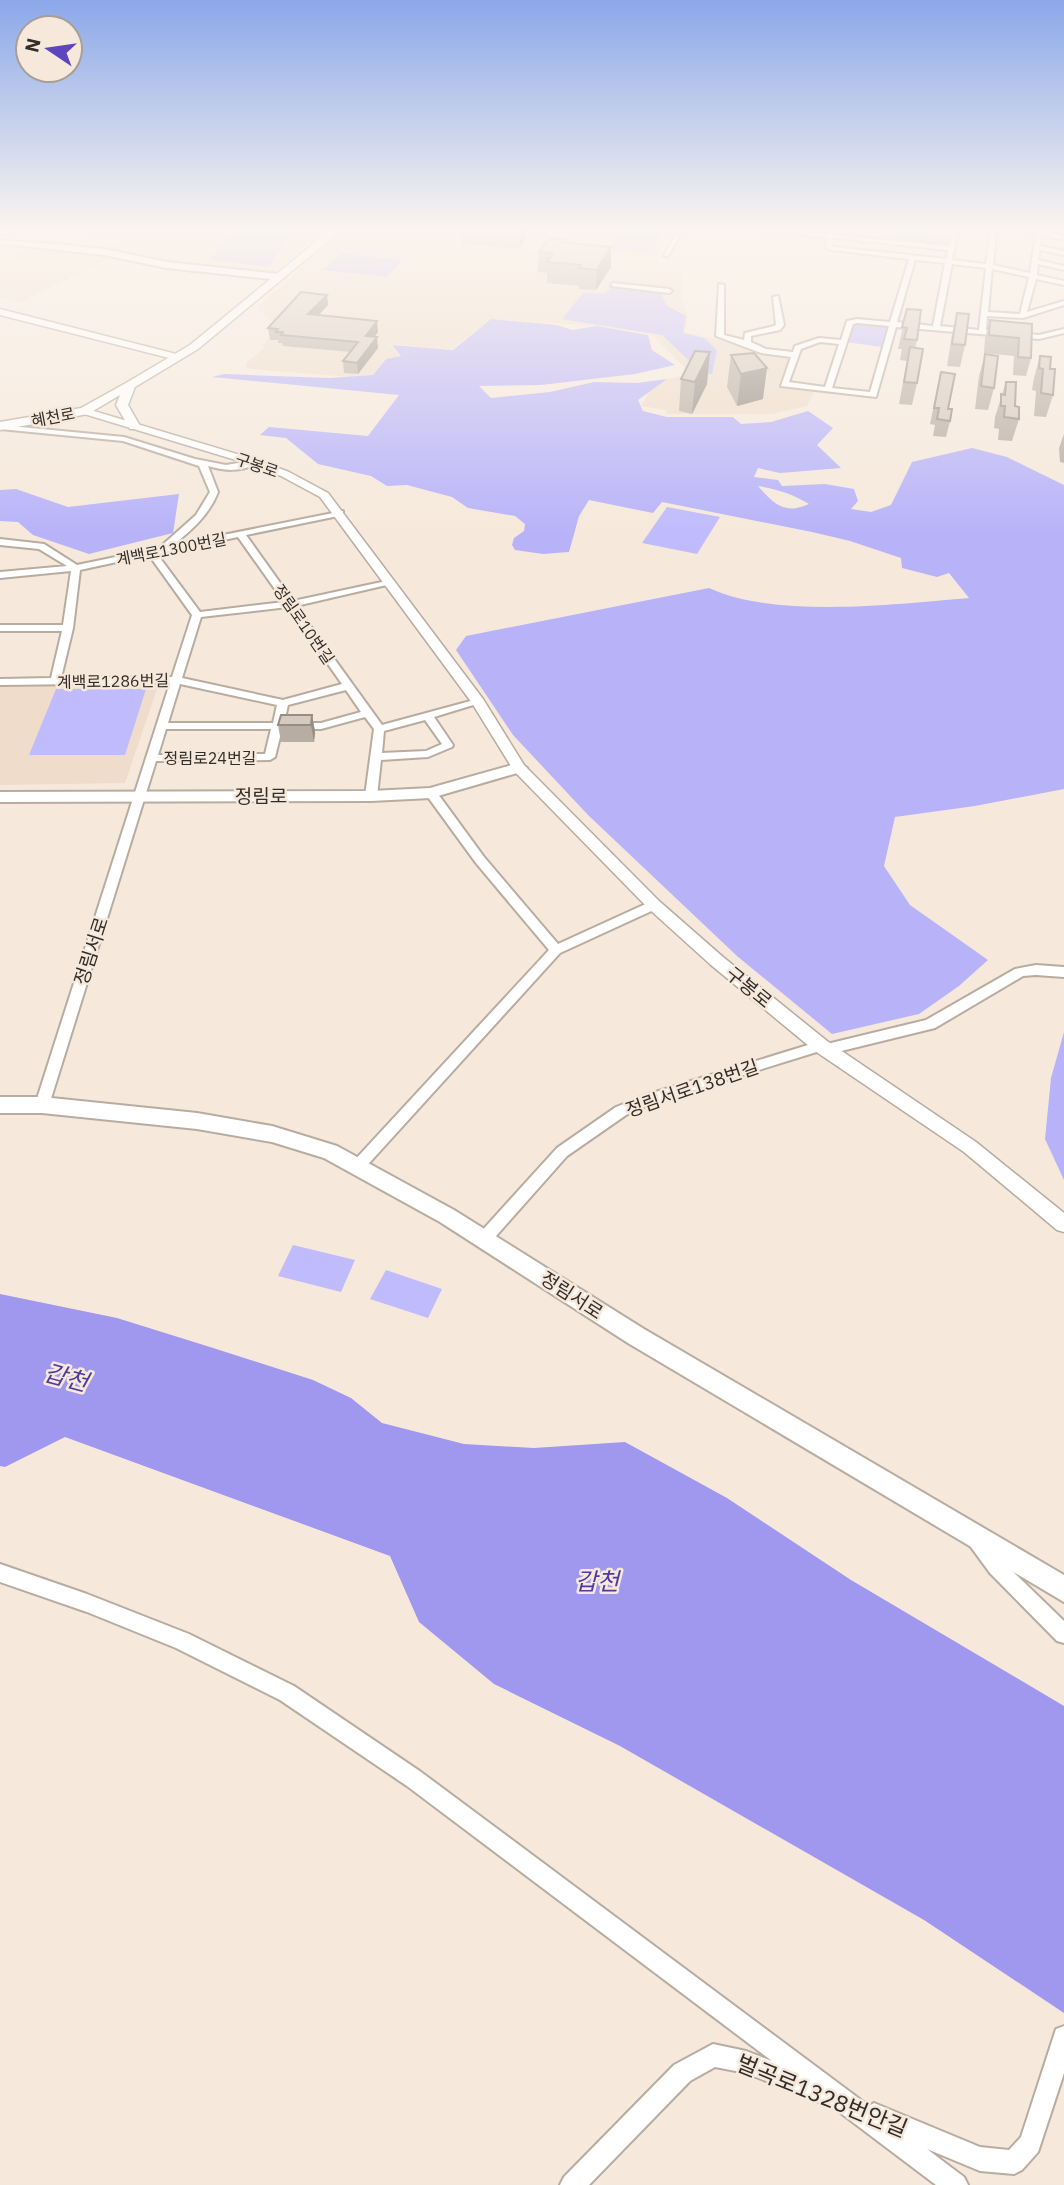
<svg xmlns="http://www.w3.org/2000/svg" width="1064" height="2185" font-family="'IBM Plex Sans','Noto Sans KR',sans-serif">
<rect width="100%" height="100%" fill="#f6e9dc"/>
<!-- built -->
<g fill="#efdcca">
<path d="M133,227h198l-58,46 -86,-9 -80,-15z"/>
<path d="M346,227h327l-18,30 -126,-11 2,4 150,14v33l7,19 -3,16 104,25 -10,26 35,9 -7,14 -36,8h-104v-4l-26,-4 9,-16 17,-11 24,-5 -40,-40 -54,-8 -106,-7 -39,30 -62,-5 10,12 -15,3 -12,16 -23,2 -99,-8 -5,-2 1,-5 18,-14 -3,-2 23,-25 -7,6 -21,-19z"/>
<path d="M29,248l81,10 -90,44 -20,-5v-32z"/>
<path d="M0,686h158l-33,97 -125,2z"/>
</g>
<!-- green -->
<g fill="#c0bbfc">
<path d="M234,227h61l-26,40 -59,-7z"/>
<path d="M622,227l43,2 -14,23 -42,-4z"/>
<path d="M896,229l52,5 2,2 -2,12 -55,-6z"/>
<path d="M341,253l62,7 -17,17 -63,-7z"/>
<path d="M614,286l46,5 6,14 20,11 -3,17 21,5 13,12 -5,24 -10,-1 -40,-38 -100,-16 21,-26h22z"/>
<path d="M867,321l23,2 -8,24 -36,-5 8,-19z"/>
<path d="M667,507l53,10 -23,37 -55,-11z"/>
<path d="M56,689h90l-21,66h-96z"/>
<path d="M293,1245l62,15 -14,32 -63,-16z"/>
<path d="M386,1270l56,19 -14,29 -58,-19z"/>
</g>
<!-- forest -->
<g fill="#b8b3f9" fill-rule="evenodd">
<path d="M491,319l66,6 15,5 25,-4 51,9 4,15 23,15 -40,9 -94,11 -62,1 12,12 59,-6 44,-10 43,1 30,-4 -29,21 5,11 24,6h66l8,7 30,-2 37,-11 25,17 -16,17 24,23 -61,5 -22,-5 -4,9 24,3 4,6 43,-2 29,5 4,12 -7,8 20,3 20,-7 21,-43 60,-14 35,9 57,28v304l-89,17 -80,11 -11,49 26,39 78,55 -29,26 -40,28 -87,20 -95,-78 -149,-141 -75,-80 -57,-85 10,-14 243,-48c67,31 187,16 260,10l-20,-25 -12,4 -35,-9 -1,-10 -51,-17 -38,-9 -150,-30 -9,11 -64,-13 -10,16 -10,36 -26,2 -28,-4 -3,-5 2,-7 10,-7 1,-7 -10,-8 -47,-8 -16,-11 -45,-12 -20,1 -16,-10 -53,-12 -32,-26 -26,-3 9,-8 99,9 31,-41 -187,-18 12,-3 106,4 43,-3 13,-16 15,-3 -9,-11 61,5zM758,486c19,3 35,8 51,18 -25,11 -35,0 -51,-18z"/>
<path d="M16,489l52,18 111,-13 -6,39 -84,21 -56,-19 -15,-13 -18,-1v-31z"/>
<path d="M1064,1032v148l-19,-41 6,-61z"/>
</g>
<!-- water -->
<path fill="#a097ee" d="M0,1294l117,24 93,29 103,33 38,18 31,25 82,21 70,4 91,-6 102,56 124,82 213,126v307l-140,-93 -304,-174 -126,-62 -75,-62 -29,-66 -325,-119 -60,30 -5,-1z"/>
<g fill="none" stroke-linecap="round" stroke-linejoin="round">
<!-- minor casing -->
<g stroke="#b8aca0" stroke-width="4">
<g id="minor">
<path d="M3,227h7l-10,8v-5z"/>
<path d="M679,227h6l-17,29h-4z"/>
<path d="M738,227h24l67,7 3,-7h6l-2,8 113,11 2,-9 -70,-10 73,6 3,2 -5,25 34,4 5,-37h6l-4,38 37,8 6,-40 -21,-6 23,3 12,-3 -6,4 20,5v4l-22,-5 -2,11 24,5v4l-24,-5 -2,10 26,6v4l-26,-6 -1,11 27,6v4l-28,-6 -9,33 37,-11v4l-41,13 -36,-2 -1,14 53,5 25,-6v4l-25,6 -143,-12 -20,70 -95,-11 10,-29 -30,-4 -45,-17 3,-52 5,1v50l20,5 1,-7 29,-7 2,-1 -3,-28 5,-1 6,29 -4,5 -29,6v6l15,7 27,3 2,-6 24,-8 22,2 6,-19 10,-2 33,3 19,-63 -78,-9 -6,-3 3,-9zM834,238l114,12 -2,9 -112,-12 -2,-1zM915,260l30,3 -12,63 -36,-4zM952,264l34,4 -7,62 -39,-4zM992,269l37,8 -9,37 -32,-2zM857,323l32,3 -19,66 -38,-4 21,-64zM820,342l19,2 -14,43 -36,-5 12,-33z"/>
<path d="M613,283l56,6 3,2 -3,2 -58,-7z"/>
<path d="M0,425l124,12 71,22 31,6 30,-5v4c-17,8 -31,7 -48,2l10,26c-9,23 -26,38 -45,53l170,-34v4l-97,20 47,66 98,-21v4l-95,22 86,119 96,-26 5,3 -49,15 19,28 -1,2 -24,10 -47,3 -4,36 -6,4 -6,-4 9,-67 -9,-12 -44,12h-39l-7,28 -5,3 -114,1 -107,344 -2,4h-10l-2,-4 135,-422 -170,2v-6l51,-1 11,-47h-62v-6h63l8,-54 -71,7v-6l67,-6 -28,-17 -39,-4v-6l44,5 33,21 82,-17 37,-33 14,-23 -11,-26 -76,-25 -123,-12zM238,537l46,65 -84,10 -43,-58zM149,555l43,60 -20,62 -111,1 12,-50 7,-58zM288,607l54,77 -59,16 -101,-22 19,-61zM180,684l97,21 -4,18h-105zM346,690l15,22 -40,11h-37l4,-18zM425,720l17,24 -16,7 -44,2 2,-22zM166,729h105l-6,25 -107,1z"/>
<path d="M431,789l4,1 49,67 74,87 92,-42h8l2,3 -2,3 -98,45 -198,218h-10l-2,-4 2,-4 197,-213 -73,-87 -51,-70z"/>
<path d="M1036,965l28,2v10l-28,-2 -13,1 -88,52 -106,26 -6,-4 -170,53 -27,12 -59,41 -78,88 -5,2 -5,-2 -3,-5 3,-5 78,-86 59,-41 33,-13 172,-53 6,3 99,-24 89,-51z"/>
<path d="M977,1534l6,3 19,24 62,60v22l-7,-2 -67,-68 -22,-30 3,-6z"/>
<path d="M0,1564l87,30 102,40 105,52 127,86 448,334 5,-3 106,44 29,3 12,-13 35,-108 8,-3v47l-26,79 -16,18 -8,4 -34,-3 -53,-22 37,28 4,8h-32l-102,-77 -88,-35 -31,-6 -25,14 -101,104h-29l4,-8 110,-112 39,-21 33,7 26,10 -365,-275 -127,-86 -104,-52 -89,-36 -87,-30z"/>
</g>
</g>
<!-- tertiary casing -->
<g stroke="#b8aca0" stroke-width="3">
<g id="tertiary">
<path d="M0,240l35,3 4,2 -4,2 -35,-3z"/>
<path d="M0,309l180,46 2,2 -5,3 -177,-45z"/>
<path d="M84,408l173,52 32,12 39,21 155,206 41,66 135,136 64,56 104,84 149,101 88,71v19l-7,-2 -93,-78 -149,-101 -104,-86 -62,-56 -135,-138 -42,-68 -152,-206 -39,-21 -32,-12 -168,-51 -2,-2z"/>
</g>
</g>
<!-- secondary casing -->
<g stroke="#b8aca0" stroke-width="4">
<g id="secondary">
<path d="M35,242l69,7 63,13 112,12 5,3 -5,3 -112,-12 -63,-13 -72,-8 -1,-2z"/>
<path d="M519,763l8,5 -3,3 -93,27 -60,3 -371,1v-10l371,-1 59,-3z"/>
<path d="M0,1097h42l155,16 75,13 65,20 117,64 190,119 420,246v27l-436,-259 -188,-121 -116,-64 -52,-16 -75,-13 -155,-16h-42z"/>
</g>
</g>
<!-- primary casing -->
<g stroke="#b8aca0" stroke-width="3">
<path id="primary" d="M334,227h11l-147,122 -63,38 -7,18 12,21 -2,3h-8l-14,-24 4,-10 -32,19 -88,16v-8l81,-14 45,-25 64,-38z"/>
</g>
<!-- minor -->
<use href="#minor" fill="#fff" fill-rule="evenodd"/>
<!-- tertiary -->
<use href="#tertiary" fill="#fff" fill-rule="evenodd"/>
<!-- secondary -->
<use href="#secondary" fill="#fff" fill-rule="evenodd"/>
<!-- primary -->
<use href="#primary" fill="#fff" fill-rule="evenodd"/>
</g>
<!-- wall -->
<g fill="#b8ada3">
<path d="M78,227h51l-9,8 -42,-4z"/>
<path d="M461,227h65v12l-7,10 -57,-5z"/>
<path d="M565,239v3l46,5v20l-15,23 -17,-1v-3l-32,-3v-10l-9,-1 1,-20z"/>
<path d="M327,295l1,10 -9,10 59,17 -4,4 4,12 -20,26 -14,-1 -1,-12 8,-9 -68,-6 -1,-3h-4v-3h-8l-2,-12z"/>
<path d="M907,309l10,31 -2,8 2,35 -5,22 -13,-1 8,-43 -7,-1 2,-11h-4z"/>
<path d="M957,313l8,32 -5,22 -13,-1 5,-32z"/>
<path d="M990,320l42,4 -1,34 -5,18 -13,-1 1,-19 -30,-3 1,-15z"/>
<path d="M985,354l9,34 -6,22 -13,-1 4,-33z"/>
<path d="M731,355l32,44 -26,7 -10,-19z"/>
<path d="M1040,356l10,13 3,26 -7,22 -12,-1 2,-25 -4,-1 2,-12z"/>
<path d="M941,372l9,49 -4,16 -13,-1 2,-11 -5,-1z"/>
<path d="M681,379l26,5 -15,30 -13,-3z"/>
<path d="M1006,382l9,24 4,13 -7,22 -14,-1 1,-11 -5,-1 1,-11z"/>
<path d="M1064,421v42l-4,-1 -1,-14 5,-14z"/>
<path d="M312,715l3,17 -1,10h-33l-3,-17z"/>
</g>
<!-- shaded-wall -->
<g fill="#968d84">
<path d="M118,227h11l-9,8z"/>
<path d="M520,227h6v12l-7,10v-20z"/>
<path d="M611,247v20l-15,23 1,-20z"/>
<path d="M327,295l1,10 -19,20 -1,-11z"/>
<path d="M377,321l1,11 -11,15 -1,-11z"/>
<path d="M377,337l1,11 -20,26 -1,-11z"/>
<path d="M710,352l-3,32 -15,30 3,-32z"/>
<path d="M767,368l-4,31 -26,7 4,-32z"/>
<path d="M312,715l3,17 -1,10 -3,-17z"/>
</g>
<!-- building -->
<g fill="#d6c9bd" stroke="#968d84" stroke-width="2">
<path d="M500,227h20l-1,2z"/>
<path d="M549,238l16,1 -2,3 48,5 -14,23 -18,-2 2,-3 -34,-3 6,-9 -14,-1z"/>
<path d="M301,292l26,3 -19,19 69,7 -11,15 11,1 -20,26 -14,-2 15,-19 -77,-7 2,-3h-7l2,-3 -10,-1z"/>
<path d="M907,309l14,1 -4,30 -13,-1 3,-11 -5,-1z"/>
<path d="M957,313l12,1 -4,31 -13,-1z"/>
<path d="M990,320l42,4 -1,34 -13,-1 1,-19 -30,-3z"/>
<path d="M910,347l13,2 -6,34 -13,-1z"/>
<path d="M695,351l15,1 -15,30 -14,-3z"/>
<path d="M754,353l13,15 -26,6 -10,-19z"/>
<path d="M985,354l13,2 -4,32 -13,-2z"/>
<path d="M1040,356l11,1 -1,12h5l-2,26 -12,-2 2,-24 -4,-1z"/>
<path d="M941,372l14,2 -7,35h4l-2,12 -13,-2 2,-11h-5z"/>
<path d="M1006,382h10l-1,24 4,1v12l-15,-2 1,-11h-4v-12l4,1z"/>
<path d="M281,715h31l-1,10h-33z"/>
</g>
<!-- sky -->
<linearGradient id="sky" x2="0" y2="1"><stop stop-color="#8ba8ea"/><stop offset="0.43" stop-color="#fbf5ef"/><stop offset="1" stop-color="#fbf5ef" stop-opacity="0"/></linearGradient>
<rect width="1064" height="533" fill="url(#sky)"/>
<g text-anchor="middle" stroke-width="5" stroke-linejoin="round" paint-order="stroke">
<!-- far-street labels -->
<g font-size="16" fill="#322d28" stroke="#f6e9dc">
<text transform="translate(53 417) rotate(-11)" y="6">혜천로</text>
<text transform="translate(257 465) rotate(19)" y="6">구봉로</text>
<text transform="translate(171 549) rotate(-11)" y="6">계백로1300번길</text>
<text transform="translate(304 624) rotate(55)" y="6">정림로10번길</text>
<text transform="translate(113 681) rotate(-1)" y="6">계백로1286번길</text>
<text x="210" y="764">정림로24번길</text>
</g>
<!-- street labels -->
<g font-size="19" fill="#322d28" stroke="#f6e9dc">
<text x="261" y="803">정림로</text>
<text transform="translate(91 951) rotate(-72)" y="7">정림서로</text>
<text transform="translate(749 987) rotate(39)" y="7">구봉로</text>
<text transform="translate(692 1088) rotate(-19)" y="7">정림서로138번길</text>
<text transform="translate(572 1295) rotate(33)" y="7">정림서로</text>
</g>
<!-- near-street labels -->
<g font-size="23" fill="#322d28" stroke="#f6e9dc">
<text transform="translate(822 2096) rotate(22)" y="8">벌곡로1328번안길</text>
</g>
<!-- near-water labels -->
<g font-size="24" font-style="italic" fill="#4f3b9e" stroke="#f6e9dc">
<text transform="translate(66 1378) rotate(15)" y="8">갑천</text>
<text x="597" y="1590">갑천</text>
</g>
</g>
<!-- north arrow -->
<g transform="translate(49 49) rotate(283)"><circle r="33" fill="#f6e9dc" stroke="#a89e94" stroke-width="2"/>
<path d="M0-5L12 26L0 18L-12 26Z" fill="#5e45be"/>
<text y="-10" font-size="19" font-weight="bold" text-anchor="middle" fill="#322d28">N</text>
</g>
</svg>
